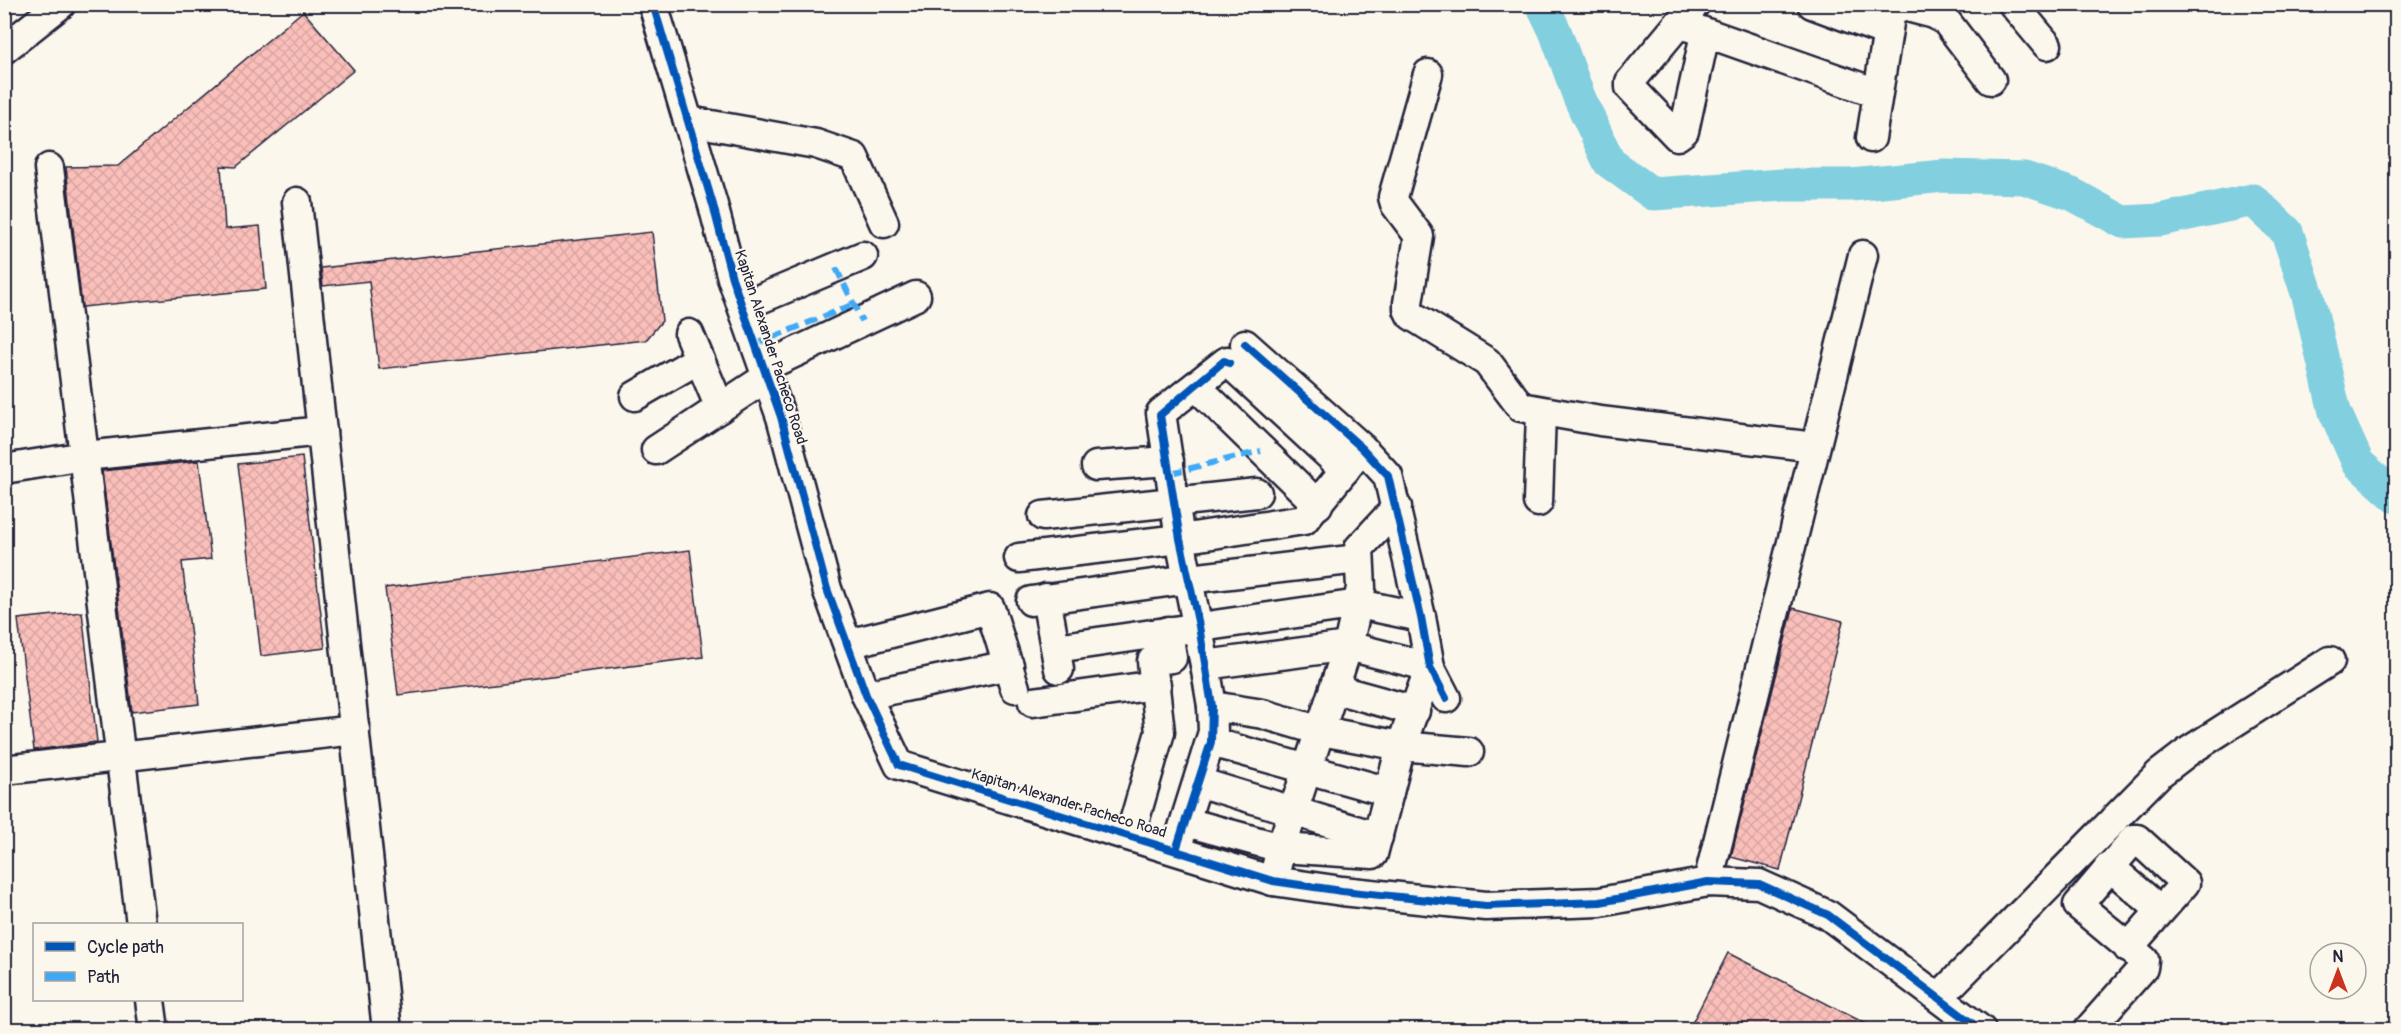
<svg xmlns="http://www.w3.org/2000/svg" width="2401" height="1034" font-family="Pangolin,sans-serif">
<defs>
<pattern id="building-cross-hatch" width="8" height="8" patternUnits="userSpaceOnUse" patternTransform="scale(1.5)"><rect width="8" height="8" fill="#fbbfba"/><path d="M0 0l8 8M0 8l8-8" fill="none" stroke="#d7a4a1"/></pattern>
</defs>
<rect width="100%" height="100%" fill="#fbf7ec"/>
<filter id="ink" filterUnits="userSpaceOnUse"><feTurbulence type="fractalNoise" baseFrequency=".0167" numOctaves="2"/><feDisplacementMap in="SourceGraphic" scale="12" xChannelSelector="R" yChannelSelector="G"/><feConvolveMatrix kernelMatrix="1 2 1 2 8 2 1 2 1" color-interpolation-filters="sRGB"/></filter>
<g filter="url(#ink)">
<g fill="none" stroke-linecap="round" stroke-linejoin="round">
<!-- river -->
<path stroke="#81cfdf" stroke-width="33" d="M1542,4l13,27 24,66 30,65 44,32 129,-9h69l93,-9 80,2 48,16 51,28 37,-2 93,-20 34,32 21,64 27,116 23,51 38,34"/>
</g>
<!-- building -->
<g fill="url(#building-cross-hatch)" stroke="#22223b" stroke-width="1.5">
<path d="M303,11l51,59 -118,97 -15,-1 4,63 35,-3 6,63 -184,18 -16,-140 52,-1z"/>
<path d="M652,232l10,89 -16,19 -267,29 -10,-88 -46,5 -2,-18z"/>
<path d="M302,457l23,191 -64,8 -23,-192z"/>
<path d="M199,461l12,98 -29,3 17,142 -67,8 -30,-241z"/>
<path d="M690,550l13,107 -305,38 -13,-107z"/>
<path d="M1793,608l50,13 -63,249 -49,-13z"/>
<path d="M82,612l15,130 -63,8 -16,-131z"/>
<path d="M1728,953l148,76h-187z"/>
</g>
<g fill="none" stroke-linecap="round" stroke-linejoin="round">
<!-- minor casing -->
<g stroke="#22223b" stroke-width="33">
<g id="minor">
<path d="M653,4l60,201 19,73 49,139 46,172 39,106 33,70 374,116 69,10 144,15 114,-4 108,-20 51,2 69,31 153,115"/>
<path d="M1695,4l-65,78v5l47,49 7,-5 21,-97"/>
<path d="M1812,4l75,28"/>
<path d="M1896,4l38,10 12,7 45,59"/>
<path d="M2013,4l34,41"/>
<path d="M1687,26l190,67"/>
<path d="M4,49l57,-45"/>
<path d="M1428,74l-35,123 2,7 24,32 -11,67v6l3,6 76,47 34,45 79,14 215,26"/>
<path d="M689,121l127,23 38,13 30,66"/>
<path d="M1871,138l21,-134"/>
<path d="M49,168l92,756"/>
<path d="M297,202l90,828"/>
<path d="M743,306l120,-50"/>
<path d="M689,334l31,74"/>
<path d="M1245,344l117,104 26,28 33,141 9,50 16,31"/>
<path d="M764,367l152,-71"/>
<path d="M1196,386l122,119"/>
<path d="M635,396l64,-37"/>
<path d="M656,450l111,-73"/>
<path d="M1096,466l73,-5"/>
<path d="M4,469l81,-13 237,-25"/>
<path d="M1538,502l3,-90"/>
<path d="M1043,516l214,-23"/>
<path d="M1019,558l161,-19 124,-19 52,-64"/>
<path d="M1046,598l13,71"/>
<path d="M1031,601l158,-22 169,-20"/>
<path d="M848,644l142,-36 25,80"/>
<path d="M1056,648l303,-44 62,13"/>
<path d="M1205,665l143,-19 82,21"/>
<path d="M1335,689l80,22"/>
<path d="M866,695l143,-30"/>
<path d="M1033,702l123,-17"/>
<path d="M1212,706l51,8 58,17 80,15 68,6"/>
<path d="M1211,742l178,50"/>
<path d="M4,770l351,-40"/>
<path d="M1198,782l180,55"/>
<path d="M1186,822l95,26 92,6 28,-108 29,-79"/>
<path d="M1130,836l30,-104 -8,-71 20,-3 -4,-27"/>
<path d="M1176,850l37,-118 -1,-26 -7,-41 -25,-126 -19,-126 66,-52 118,109"/>
<path d="M2109,866l51,44"/>
<path d="M1273,881l8,-33 67,-202 13,-58 -2,-40 38,-41"/>
<path d="M1708,882l155,-627"/>
<path d="M1939,997l220,-223 30,-23 141,-90"/>
<path d="M150,1000l4,30"/>
<path d="M2088,1030l55,-62 1,-8 -66,-55 56,-66h3l48,44 -57,65"/>
</g>
</g>
<!-- minor -->
<use href="#minor" stroke="#fbf7ec" stroke-width="28"/>
<!-- quiet -->
<g stroke="#3fa9f5" stroke-width="6" stroke-dasharray="12 6" stroke-linecap="butt">
<path d="M836,268l26,53"/>
<path d="M756,344l96,-39"/>
<path d="M1171,473l90,-22"/>
</g>
<!-- cycleway casing -->
<g stroke="#fbf7ec" stroke-width="11">
<g id="cycleway">
<path d="M653,4l60,201 19,73 49,139 46,172 39,106 33,70 374,116 69,10 144,15 114,-4 108,-20 51,2 69,31 153,115"/>
<path d="M1245,344l117,104 26,28 33,141 9,50 16,31"/>
<path d="M1176,850l35,-108 1,-36 -13,-80 -19,-87 -20,-124 64,-54 5,2"/>
</g>
</g>
<!-- cycleway -->
<use href="#cycleway" stroke="#0057b8" stroke-width="8"/>
</g>
</g>
<g text-anchor="middle" stroke-width="4.5" stroke-linejoin="round" paint-order="stroke">
<!-- street labels -->
<g font-size="15" fill="#22223b" stroke="#fbf7ec">
<text transform="translate(771 347) rotate(72)" y="5">Kapitan Alexander Pacheco Road</text>
<text transform="translate(1069 803) rotate(17)" y="5">Kapitan Alexander Pacheco Road</text>
</g>
</g>
<!-- margin -->
<rect width="2401" height="1034" fill="none" stroke="#fbf7ec" stroke-width="24"/>
<rect x="12" y="12" width="2377" height="1010" fill="none" stroke="#22223b" stroke-width="2" filter="url(#ink)"/>
<!-- legend -->
<rect x="33" y="923" width="210" height="78" fill="#fbf7ec" stroke="#a4a2a5" stroke-width="1.5"/>
<rect x="45" y="942" width="30" height="9" fill="#0057b8" stroke="#a4a2a5" stroke-width="1.5"/>
<text x="87" y="953" font-size="18" fill="#22223b">Cycle path</text>
<rect x="45" y="972" width="30" height="9" fill="#3fa9f5" stroke="#a4a2a5" stroke-width="1.5"/>
<text x="87" y="983" font-size="18" fill="#22223b">Path</text>
<!-- north arrow -->
<g transform="translate(2338 971)"><circle r="28" fill="#fbf7ec" stroke="#a4a2a5" stroke-width="1.5"/>
<path d="M0-4.5L10 22L0 15L-10 22Z" fill="#c8321e"/>
<text y="-9" font-size="16" font-weight="bold" text-anchor="middle" fill="#22223b">N</text>
</g>
</svg>
